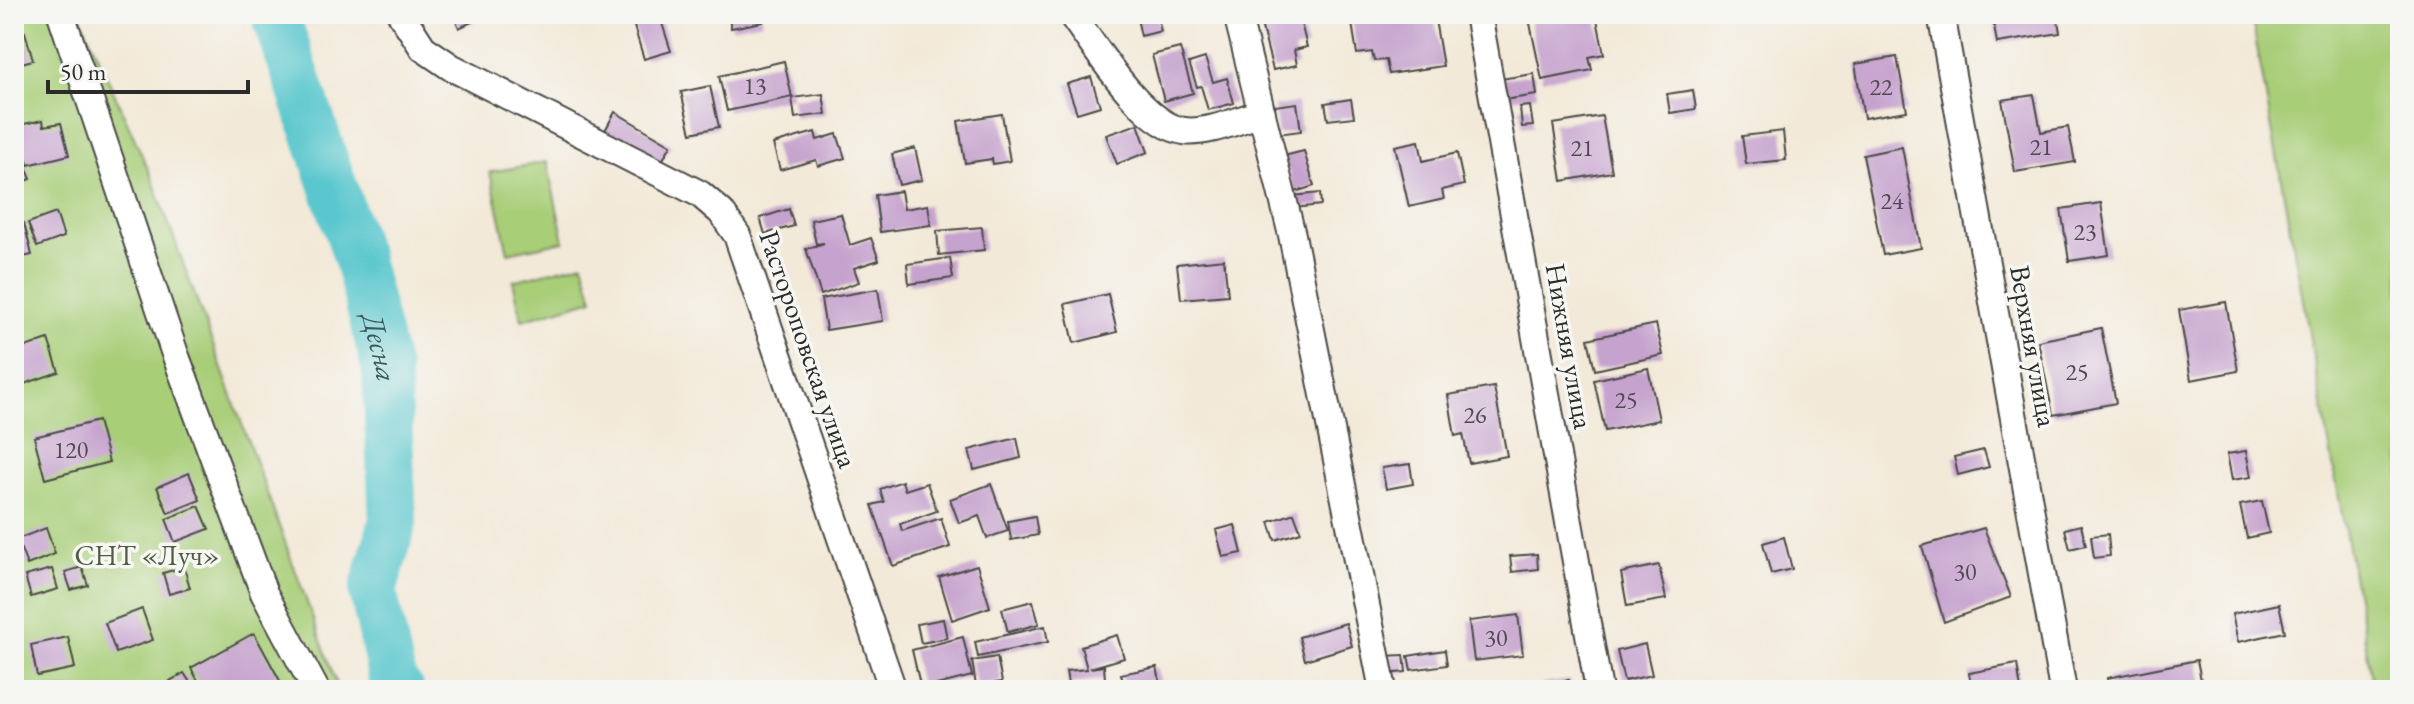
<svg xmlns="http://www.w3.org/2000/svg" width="2414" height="704" font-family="'EB Garamond',serif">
<rect width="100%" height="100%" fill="#f6f6f2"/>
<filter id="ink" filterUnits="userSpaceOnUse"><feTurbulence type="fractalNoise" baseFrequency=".0125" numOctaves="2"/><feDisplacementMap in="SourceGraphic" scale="16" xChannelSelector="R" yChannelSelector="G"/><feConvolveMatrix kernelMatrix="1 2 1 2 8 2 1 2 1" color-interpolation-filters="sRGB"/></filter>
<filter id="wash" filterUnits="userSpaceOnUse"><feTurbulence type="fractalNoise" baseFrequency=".006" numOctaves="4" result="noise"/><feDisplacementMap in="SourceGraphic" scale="32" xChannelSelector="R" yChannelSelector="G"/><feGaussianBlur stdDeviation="1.8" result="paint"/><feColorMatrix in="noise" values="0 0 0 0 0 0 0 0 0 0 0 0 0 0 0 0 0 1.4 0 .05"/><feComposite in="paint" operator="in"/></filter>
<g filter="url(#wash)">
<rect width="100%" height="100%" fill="#f3e9d8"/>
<!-- green -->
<g fill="#a8ce78" stroke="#6a7c52" stroke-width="2">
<path d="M14,14h65l73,164 187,512h-325z"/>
<path d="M2251,14h149v676h-26z"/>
<path d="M547,162l17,79 -56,12 -18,-81z"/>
<path d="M583,263l10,36 -71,21 -9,-39z"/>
</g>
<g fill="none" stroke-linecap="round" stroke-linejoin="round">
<!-- river -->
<path stroke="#5ac7ce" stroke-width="48" id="s1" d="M275,14l82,242 29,114 7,152 -20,69 20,92 7,7"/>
</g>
<g id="blocks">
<!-- building -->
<g fill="#c6a3ce">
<path d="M453,14h36l-30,14z"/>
<path d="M651,14h8l12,37 -27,8 -12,-39z"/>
<path d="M728,14h33l2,8 -32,6z"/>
<path d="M1136,14h21l4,17 -20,5z"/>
<path d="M1407,14h27l9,52 -54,8 -3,-14 -12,1 -2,-9 -15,2 -5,-31z"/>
<path d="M1528,14h68l8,40 -15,3 3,13 -50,10z"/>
<path d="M1992,14h65l3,19 -63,10z"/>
<path d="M1299,15l8,32 -13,3 3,15 -24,5 -12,-46z"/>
<path d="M25,32l8,28 -19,5v-20l4,-1 -2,-10z"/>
<path d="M1180,48l13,45 -29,8 -12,-46z"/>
<path d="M1897,57l10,54 -43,7 -9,-54z"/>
<path d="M1205,58l8,24 14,-4 7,25 -26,7 -7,-24 -4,1 -8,-24z"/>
<path d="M784,61l8,36 -65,14 -8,-35z"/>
<path d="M1534,74l3,21 -34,5 -3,-21z"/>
<path d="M1091,77l9,29 -23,7 -10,-29z"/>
<path d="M710,86l9,41 -28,6 -10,-41z"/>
<path d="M1693,90l3,19 -26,4 -3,-19z"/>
<path d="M823,94l3,20 -31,4 -3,-20z"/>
<path d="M2034,95l7,37 27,-5 7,35 -60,10 -13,-72z"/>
<path d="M1351,99l3,18 -26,3 -3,-17z"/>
<path d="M1297,103l4,28 -23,3 -4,-28z"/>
<path d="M1530,106l3,20 -11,1 -2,-20z"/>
<path d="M615,112l56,33 -14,25 -56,-32z"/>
<path d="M1002,114l8,47 -17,3 -1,-5 -27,4 -7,-42z"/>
<path d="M1602,116l10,56 -50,9 -9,-57z"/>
<path d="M43,120l1,6 17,-3 8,32 -41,10 -9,-40z"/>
<path d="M1138,124l10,28 -31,12 -11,-29z"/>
<path d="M1783,131l3,29 -40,4 -4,-28z"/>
<path d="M815,132l2,8 20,-6 8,24 -27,8 -2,-6 -36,10 -7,-26z"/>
<path d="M1419,141l4,20 34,-8 7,32 -22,5 2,9 -35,8 -14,-61z"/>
<path d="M1902,147l19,101 -38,7 -20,-100z"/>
<path d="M915,148l7,32 -23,5 -7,-31z"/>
<path d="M1304,151l10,35 -19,6 -11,-36z"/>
<path d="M21,155l10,24 -16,7 -1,-29z"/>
<path d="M901,191l3,18 24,-4 3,20 -51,7 -5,-37z"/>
<path d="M1320,193l1,12 -27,3 -1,-12z"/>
<path d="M2101,203l8,52 -40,6 -8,-52z"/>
<path d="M789,209l5,17 -29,8 -5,-16z"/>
<path d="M56,213l8,24 -27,10 -9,-24z"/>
<path d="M841,214l9,31 21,-7 8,22 -25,8 5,14 -38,13 -15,-46 18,-6 -8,1 -5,-24z"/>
<path d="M24,223l8,32 -18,4v-34z"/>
<path d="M982,227l2,23 -45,5 -2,-24z"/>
<path d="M950,258l3,20 -44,6 -2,-20z"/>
<path d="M1224,259l4,36 -47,4 -4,-35z"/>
<path d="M878,289l5,32 -57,9 -5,-31z"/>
<path d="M1108,294l9,38 -43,11 -9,-39z"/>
<path d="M2226,302l12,69 -47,9 -12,-70z"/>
<path d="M1656,324l7,31 -68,15 -7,-31z"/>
<path d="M2101,328l15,75 -63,12 -15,-74z"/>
<path d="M48,339l11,33 -35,12 -10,-33z"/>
<path d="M1648,368l11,52 -54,11 -11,-51z"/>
<path d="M1494,387l13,69 -38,7 -6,-29 -8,2 -7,-41z"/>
<path d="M98,421l11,41 -64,17 -11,-42z"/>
<path d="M1017,438l4,20 -47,12 -5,-20z"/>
<path d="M1984,450l5,17 -31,8 -4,-18z"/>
<path d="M2246,451l5,26 -19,3 -5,-26z"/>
<path d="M1410,464l3,20 -27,5 -4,-21z"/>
<path d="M189,473l11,27 -32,13 -11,-26z"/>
<path d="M902,481l3,9 22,-7 10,28 -37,13 2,7 39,-13 9,29 -57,19 -21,-61 12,-3 -4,-13z"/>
<path d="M991,484l17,47 -21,7 -8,-22 -20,7 -9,-24z"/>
<path d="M2262,501l7,32 -22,5 -7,-33z"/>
<path d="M199,506l10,23 -34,13 -9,-23z"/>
<path d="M1294,513l7,19 -26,8 -6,-18z"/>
<path d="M1035,516l3,19 -27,5 -3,-19z"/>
<path d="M1235,525l7,28 -19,4 -7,-27z"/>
<path d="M2081,525l5,20 -16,4 -5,-20z"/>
<path d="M46,528l9,26 -28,11 -10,-26z"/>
<path d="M1984,528l27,69 -67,25 -22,-76z"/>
<path d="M2108,534l2,22 -16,2 -3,-22z"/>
<path d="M1784,537l8,32 -21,5 -8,-31z"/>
<path d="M1537,554l1,15 -26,3 -2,-16z"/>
<path d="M977,565l13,42 -38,13 -13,-43z"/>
<path d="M1659,565l7,34 -39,7 -6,-33z"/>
<path d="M82,567l6,18 -17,5 -6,-18z"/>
<path d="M184,567l6,21 -21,6 -6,-21z"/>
<path d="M52,569l6,20 -27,8 -6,-21z"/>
<path d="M1033,601l6,23 -31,8 -6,-23z"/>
<path d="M2279,604l6,28 -47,10 -6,-28z"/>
<path d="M142,609l11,31 -37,13 -11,-30z"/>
<path d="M1518,615l5,40 -49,6 -5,-40z"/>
<path d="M943,619l4,19 -26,5 -4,-19z"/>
<path d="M1346,623l6,23 -47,14 -6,-23z"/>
<path d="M1045,626l3,16 -70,15 -3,-15z"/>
<path d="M254,633l30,55 -4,2h-28l-5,-10 -20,10h-24l-12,-22z"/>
<path d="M1117,635l7,23 -34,10 14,-2 1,13 -37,5 -2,-13 21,-2 -6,-23z"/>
<path d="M68,637l7,31 -38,8 -6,-31z"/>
<path d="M963,637l9,39 -51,13 -9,-39z"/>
<path d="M1645,644l7,31 -28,6 -7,-30z"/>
<path d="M1445,650l2,15 -36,5 -3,-14z"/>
<path d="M1404,655l2,17 -22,2 -1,-18z"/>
<path d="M997,657l5,25 -26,4 -4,-25z"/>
<path d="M2197,660l6,30h-94l-2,-12z"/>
<path d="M2017,664l4,26h-49l-3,-17z"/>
<path d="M1157,667l5,23h-37l-4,-16z"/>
<path d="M184,673l11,17h-20l-5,-9z"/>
<path d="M1569,680l2,10h-28l-1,-6z"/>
</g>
</g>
</g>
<g filter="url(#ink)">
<use href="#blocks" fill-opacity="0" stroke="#494845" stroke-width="2"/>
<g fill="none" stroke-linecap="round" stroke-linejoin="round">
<!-- minor casing -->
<g stroke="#494845" stroke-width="30">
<g id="minor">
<path d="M61,14l113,337 90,242 52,97"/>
<path d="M401,14l22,34 28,19 249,127 21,18 16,23 156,455"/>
<path d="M1071,14c24,32 72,112 113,117 24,3 54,-11 78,-18"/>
<path d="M1237,14l55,221 91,455"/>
<path d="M1478,14l121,676"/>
<path d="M1941,14l122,676"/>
</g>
</g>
<!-- minor -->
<use href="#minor" stroke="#fff" stroke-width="26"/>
</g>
</g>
<g text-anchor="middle" stroke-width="7" stroke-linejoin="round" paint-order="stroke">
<!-- number labels -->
<g font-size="24" fill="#524954">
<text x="755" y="94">13</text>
<text x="1881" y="95">22</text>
<text x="2041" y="155">21</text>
<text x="1582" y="156">21</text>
<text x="1892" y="209">24</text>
<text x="2085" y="240">23</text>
<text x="2077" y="380">25</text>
<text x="1626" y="408">25</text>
<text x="1475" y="423">26</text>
<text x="71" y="458">120</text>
<text x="1965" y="580">30</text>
<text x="1496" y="646">30</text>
</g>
<!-- street labels -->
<g font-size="28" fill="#2b2b2b" stroke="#f6f6f2">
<text transform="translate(1570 346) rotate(80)" y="10">Нижняя улица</text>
<text transform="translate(2034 346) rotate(80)" y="10">Верхняя улица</text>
<text transform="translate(809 349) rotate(71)" y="10">Растороповская улица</text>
</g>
<!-- park labels -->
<g font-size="28" fill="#505c42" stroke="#f6f6f2">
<text x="147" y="565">СНТ «Луч»</text>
</g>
<!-- water labels -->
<g font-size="30" font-style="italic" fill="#395a5c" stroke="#f6f6f2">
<text dy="10" stroke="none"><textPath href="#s1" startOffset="350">Десна</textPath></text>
</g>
</g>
<!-- margin -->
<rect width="2414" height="704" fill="none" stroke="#f6f6f2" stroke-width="48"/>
<!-- scale -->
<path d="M48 80v12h200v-12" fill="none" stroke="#2b2b2b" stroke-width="4"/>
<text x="60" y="80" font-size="24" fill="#2b2b2b" stroke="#f6f6f2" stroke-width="6" paint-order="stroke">50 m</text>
</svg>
